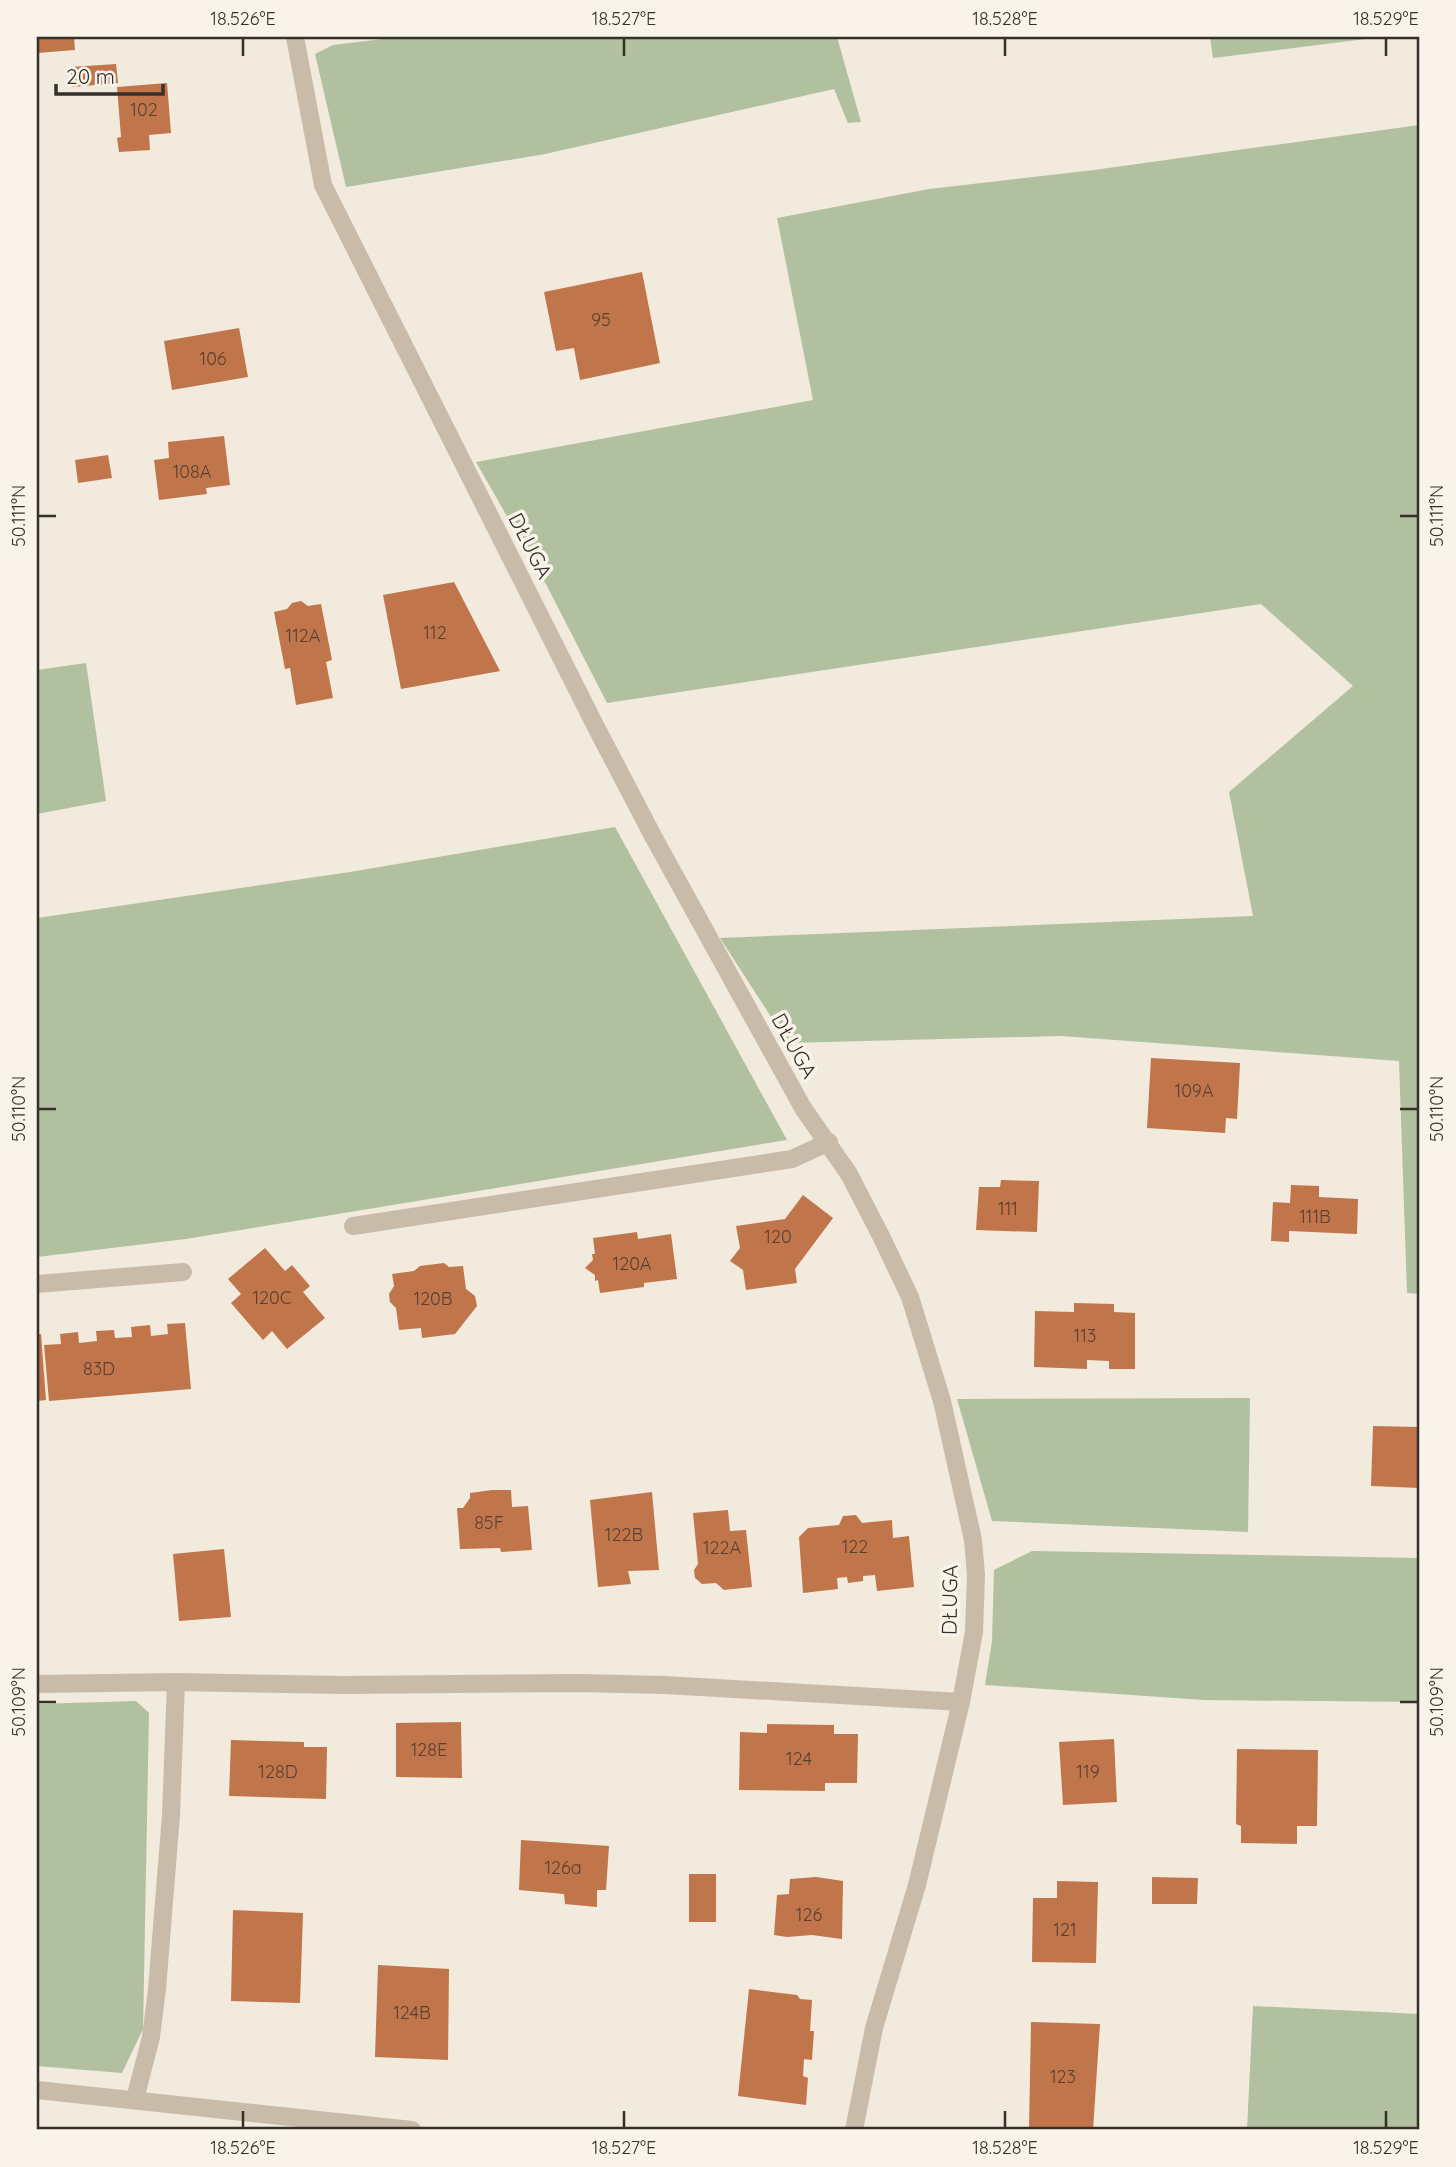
<svg xmlns="http://www.w3.org/2000/svg" width="1456" height="2167" font-family="Quicksand,sans-serif">
<rect width="100%" height="100%" fill="#f1eadd"/>
<!-- green -->
<g fill="#b1c09e">
<path d="M399,37h438l24,85 -13,1 -14,-34 -289,65 -199,33 -31,-133 18,-9z"/>
<path d="M1210,37h171l-168,21z"/>
<path d="M1419,125v1169l-12,-1 -8,-232 -338,-25 -273,7 -68,-105 533,-22 -24,-124 124,-106 -92,-82 -654,99 -59,-115 -72,-126 337,-62 -36,-182 152,-29 165,-19z"/>
<path d="M86,663l20,138 -69,13v-144z"/>
<path d="M615,827l172,313 -601,99 -149,18v-339l313,-46z"/>
<path d="M1250,1398l-2,134 -256,-11 -35,-122z"/>
<path d="M1032,1551l387,7v144l-215,-2 -219,-15 7,-44 2,-71z"/>
<path d="M136,1701l13,12 -6,316 -21,44 -85,-7v-362z"/>
<path d="M1253,2006l166,8v116h-172z"/>
</g>
<!-- building -->
<g fill="#c1754b">
<path d="M37,37h37l1,13 -38,3z"/>
<path d="M116,64l2,19 -46,4 -1,-20z"/>
<path d="M167,83l4,50 -22,2 1,15 -31,2 -2,-14 4,-1 -4,-50z"/>
<path d="M642,272l18,91 -80,17 -6,-32 -18,3 -12,-59z"/>
<path d="M239,328l9,49 -76,13 -8,-49z"/>
<path d="M224,436l6,49 -24,3 1,6 -48,6 -5,-40 15,-2 -1,-16z"/>
<path d="M108,455l4,23 -34,5 -3,-23z"/>
<path d="M454,582l46,89 -99,18 -18,-94z"/>
<path d="M301,601l7,5 13,-2 11,56 -6,2 7,36 -37,7 -6,-37 -5,1 -11,-57 13,-3 5,-6z"/>
<path d="M1151,1058l89,5 -3,56 -11,-1 -1,15 -78,-5z"/>
<path d="M1001,1180l38,1 -2,51 -61,-2 3,-43h21z"/>
<path d="M1291,1185l28,1v11l39,2 -1,35 -68,-3v11l-18,-1 2,-39 17,1z"/>
<path d="M803,1195l30,23 -38,51 2,14 -51,7 -3,-20 -13,-9 10,-13 -4,-22 49,-7z"/>
<path d="M637,1232l1,7 33,-5 6,45 -33,4v4l-44,6 -2,-13 -3,1v-6l-10,-7 8,-8 -1,-6h3l-2,-16z"/>
<path d="M265,1248l20,23 7,-6 18,21 -7,6 22,26 -38,31 -15,-18 -9,9 -32,-37 10,-9 -13,-15z"/>
<path d="M444,1263l5,4 14,-1 3,23 9,7 2,10 -22,28 -33,4 -1,-10 -22,2 -3,-22 -6,-6 -1,-8 5,-8 -2,-12 22,-3 6,-5z"/>
<path d="M1074,1303l40,1v8l21,1v56h-26v-8l-22,-1v9l-53,-2 1,-56 39,1z"/>
<path d="M185,1323l6,66 -142,12 -5,-56 17,-1 -1,-10 18,-2 1,11 18,-2 -1,-10 18,-1 1,8 17,-1 -1,-10 19,-2 1,11 17,-2 -1,-10z"/>
<path d="M37,1334h4l5,66 -9,1z"/>
<path d="M1373,1426l46,1v61l-48,-2z"/>
<path d="M492,1490h19l1,17 16,-1 4,44 -31,2 -1,-4 -40,1 -3,-41h6l7,-10v-5z"/>
<path d="M652,1492l7,78 -31,1 3,13 -33,3 -8,-87z"/>
<path d="M728,1510l2,21 16,-1 6,57 -28,3 -8,-7 -14,1 -7,-6 -1,-8 4,-6 -5,-51z"/>
<path d="M856,1515l6,8 30,-3 1,18 16,-2 5,51 -37,4 -2,-16 -12,1v5l-15,2 -1,-6 -10,1 1,11 -35,4 -4,-56 9,-9 31,-3 4,-9z"/>
<path d="M224,1549l7,68 -52,4 -6,-67z"/>
<path d="M461,1722l1,56 -66,-1v-54z"/>
<path d="M767,1724l67,1v9h24l-1,49h-32v8l-86,-1 1,-58 27,1z"/>
<path d="M1114,1739l3,63 -54,3 -4,-63z"/>
<path d="M231,1740l73,2v5h23l-1,52 -97,-3z"/>
<path d="M1237,1749l81,1 -1,76h-20v18l-56,-1v-17l-5,-2z"/>
<path d="M521,1840l88,6 -3,44h-9v17l-32,-3 -1,-10 -45,-4z"/>
<rect x="689" y="1874" width="27" height="48"/>
<path d="M816,1877l27,4 -1,58 -30,-4 -25,2 -13,-2 3,-40 12,-1 1,-15z"/>
<path d="M1152,1877l46,1 -1,26h-45z"/>
<path d="M1057,1881l41,1 -2,81 -64,-1 1,-64h24z"/>
<path d="M233,1910l70,3 -3,90 -69,-2z"/>
<path d="M378,1965l71,4 -1,91 -73,-3z"/>
<path d="M749,1989l48,6 3,4 12,1 -2,31h4l-2,29 -8,-1 -1,17 5,2 -2,27 -68,-9z"/>
<path d="M1031,2022l69,2 -7,106h-64z"/>
</g>
<g fill="none" stroke-linecap="round" stroke-linejoin="round">
<!-- minor -->
<g stroke="#c9bba9" stroke-width="18">
<path d="M295,37l28,148 273,542 58,111 149,270 46,66 33,64 28,59 32,104 31,139 3,35 -2,57 -13,70 -44,183 -43,143 -20,102"/>
<path d="M353,1226l439,-67 37,-17"/>
<path d="M37,1284l146,-12"/>
<path d="M37,1684l139,-2 169,3 235,-2 85,2 296,17"/>
<path d="M37,2090l375,40"/>
<path d="M135,2099l16,-62 6,-48 14,-174 5,-133"/>
</g>
</g>
<!-- ticks -->
<path fill="none" stroke="#372f29" stroke-width="2.5" d="M243,38v18M624,38v18M1005,38v18M1386,38v18M38,516h18M1400,516h18M38,1109h18M1400,1109h18M38,1702h18M1400,1702h18M243,2111v17M624,2111v17M1005,2111v17M1386,2111v17"/>
<g text-anchor="middle" stroke-width="7" stroke-linejoin="round" paint-order="stroke">
<!-- number labels -->
<g font-size="18" fill="#5a4032">
<text x="144" y="116">102</text>
<text x="601" y="326">95</text>
<text x="213" y="365">106</text>
<text x="192" y="478">108A</text>
<text x="435" y="639">112</text>
<text x="303" y="642">112A</text>
<text x="1194" y="1097">109A</text>
<text x="1008" y="1215">111</text>
<text x="1315" y="1223">111B</text>
<text x="778" y="1243">120</text>
<text x="632" y="1270">120A</text>
<text x="272" y="1304">120C</text>
<text x="433" y="1305">120B</text>
<text x="1085" y="1342">113</text>
<text x="99" y="1375">83D</text>
<text x="489" y="1529">85F</text>
<text x="624" y="1541">122B</text>
<text x="855" y="1553">122</text>
<text x="722" y="1554">122A</text>
<text x="429" y="1756">128E</text>
<text x="799" y="1765">124</text>
<text x="278" y="1778">128D</text>
<text x="1088" y="1778">119</text>
<text x="563" y="1874">126a</text>
<text x="809" y="1921">126</text>
<text x="1065" y="1936">121</text>
<text x="412" y="2019">124B</text>
<text x="1063" y="2083">123</text>
</g>
<!-- street labels -->
<g font-size="21" fill="#372f29" stroke="#f9f4ea">
<text transform="translate(530 546) rotate(63)" y="7">DŁUGA</text>
<text transform="translate(794 1046) rotate(61)" y="7">DŁUGA</text>
<text transform="translate(950 1600) rotate(-89)" y="7">DŁUGA</text>
</g>
</g>
<!-- border -->
<rect width="1456" height="2167" fill="none" stroke="#f9f4ea" stroke-width="77"/>
<!-- scale -->
<path d="M56 84v10h107v-10" fill="none" stroke="#372f29" stroke-width="3.5"/>
<text x="66" y="84" font-size="21" fill="#372f29" stroke="#f9f4ea" stroke-width="5" paint-order="stroke">20 m</text>
<rect x="38" y="38" width="1380" height="2090" fill="none" stroke="#372f29" stroke-width="2.5"/>
<g font-size="18" text-anchor="middle" fill="#372f29">
<text x="243" y="25">18.526°E</text>
<text x="624" y="25">18.527°E</text>
<text x="1005" y="25">18.528°E</text>
<text x="1386" y="25">18.529°E</text>
<text transform="translate(19 516) rotate(-90)" y="6">50.111°N</text>
<text transform="translate(1437 516) rotate(-90)" y="6">50.111°N</text>
<text transform="translate(19 1109) rotate(-90)" y="6">50.110°N</text>
<text transform="translate(1437 1109) rotate(-90)" y="6">50.110°N</text>
<text transform="translate(19 1702) rotate(-90)" y="6">50.109°N</text>
<text transform="translate(1437 1702) rotate(-90)" y="6">50.109°N</text>
<text x="243" y="2154">18.526°E</text>
<text x="624" y="2154">18.527°E</text>
<text x="1005" y="2154">18.528°E</text>
<text x="1386" y="2154">18.529°E</text>
</g>
</svg>
